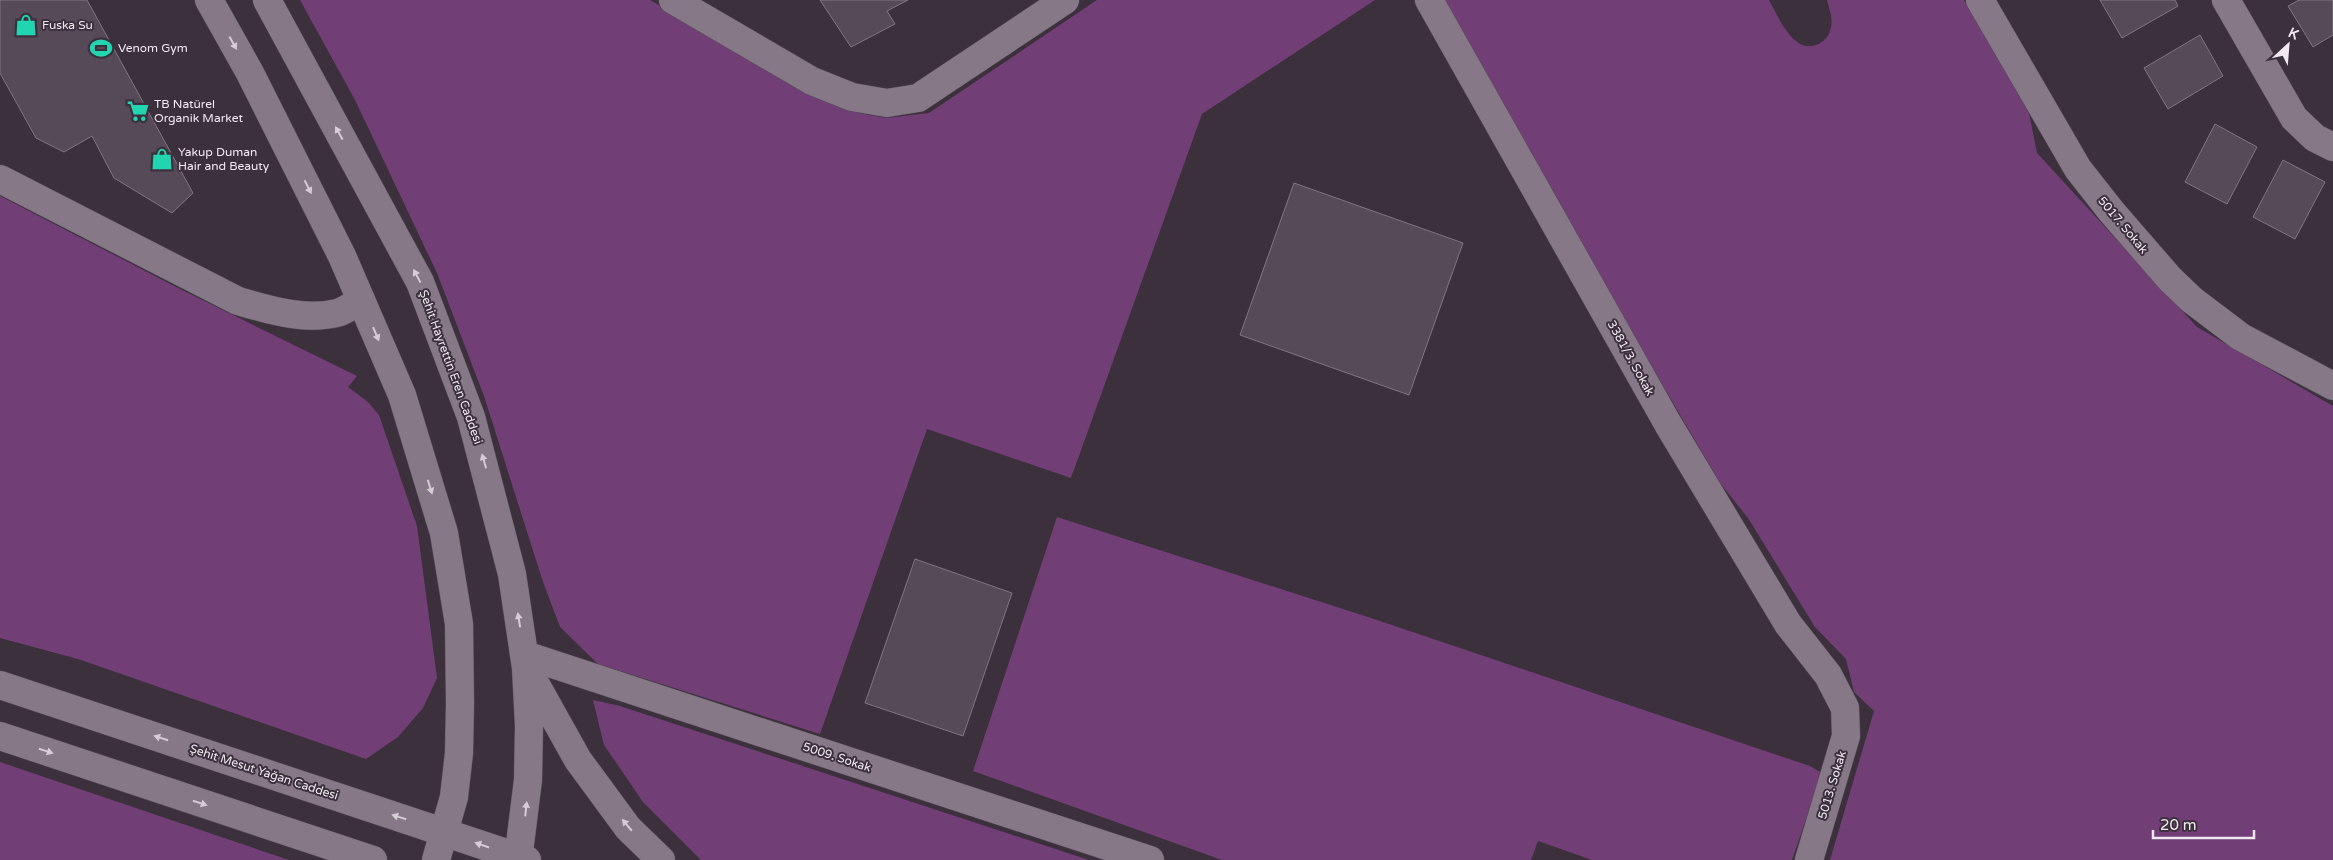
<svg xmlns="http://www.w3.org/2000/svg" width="2333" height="860" font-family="'Varela Round',sans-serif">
<rect width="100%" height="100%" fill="#3c303d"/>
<!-- green -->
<g fill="#713f76">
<path d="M300,0h350l155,90 54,23 27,5 43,-5 168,-113h278l-173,114 -131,364 -144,-49 -107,305 -222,-70 -38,-37 -17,-45 -59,-186 -47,-123 -82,-173z"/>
<path d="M1437,0h332c7,13 16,33 28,42 13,10 32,1 34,-15 2,-10 -2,-18 -4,-27h137l65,113 8,40 160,174 136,79v454h-503l44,-149 -20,-19 -8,-33 -31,-32 -67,-109 -28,-35z"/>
<path d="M0,196l182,94 175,86 -9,11 20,15 11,13 38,111 20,152 -14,30 -25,29 -32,22 -288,-100 -78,-21z"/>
<path d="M1057,517l311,100 442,149 12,7 -30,87h-200l-54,-19 -7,19h-309l-249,-89z"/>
<path d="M593,700l27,6 469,154h-388l-58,-58 -39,-57z"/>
<path d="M0,762l289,98h-289z"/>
</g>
<!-- building -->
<g fill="#574a58" stroke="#827583">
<path d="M0,0h87l106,193 -21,20 -58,-35 -22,-42 -28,16 -28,-14 -36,-65z"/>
<path d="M820,0h88l-21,11 8,13 -44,23z"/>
<path d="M2100,0h75l3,6 -56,32z"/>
<path d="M2299,0h34v35l-20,12 -25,-41z"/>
<path d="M2200,35l23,41 -55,33 -24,-41z"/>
<path d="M2215,124l42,23 -30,57 -42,-22z"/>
<path d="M2283,160l42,22 -30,57 -42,-22z"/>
<path d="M1294,183l169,60 -54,152 -169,-60z"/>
<path d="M915,559l97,34 -49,143 -98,-33z"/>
</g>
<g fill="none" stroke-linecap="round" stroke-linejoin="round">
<!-- street casing -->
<g stroke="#584e59" stroke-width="29">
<g id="street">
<path d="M673,0l139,81 40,16 35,6 31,-5 147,-98"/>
<path d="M1429,0l239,424 120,200 40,51 17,33 1,28 -37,124"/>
<path d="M1980,0l98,169 33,42 59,68 22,21 49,37 92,49"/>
<path d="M2226,0l68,118 21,20 18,9"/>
<path d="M0,179l238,122c32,9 66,20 99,12 8,-2 17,-9 24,-13"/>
<path d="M525,655l625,205"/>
</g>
</g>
<!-- secondary casing -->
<g stroke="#584e59" stroke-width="29">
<g id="secondary">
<path d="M209,0l41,73 92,183 60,139 42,138 15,91 1,79 -1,50 -5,44 -18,63"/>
<path d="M267,0l153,282 51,135 41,157 14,94 3,58 -1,54 -10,80"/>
<path d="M530,674l48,86 50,68 33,32"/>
<path d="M0,685l527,175"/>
<path d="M0,736l373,124"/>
</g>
</g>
<!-- street -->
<use href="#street" stroke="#867887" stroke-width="28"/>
<!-- secondary -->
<use href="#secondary" stroke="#867887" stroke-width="28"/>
</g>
<!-- one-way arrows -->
<defs><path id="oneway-solid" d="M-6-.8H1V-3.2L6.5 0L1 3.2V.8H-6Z" transform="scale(1.25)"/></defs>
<g fill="#d6ccd6">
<use href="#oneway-solid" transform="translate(233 43) rotate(61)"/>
<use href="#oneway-solid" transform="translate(339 133) rotate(-119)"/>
<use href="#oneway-solid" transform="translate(308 187) rotate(63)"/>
<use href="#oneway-solid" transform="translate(417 276) rotate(-118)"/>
<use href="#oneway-solid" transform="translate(376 334) rotate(67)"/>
<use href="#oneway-solid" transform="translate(484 461) rotate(-106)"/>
<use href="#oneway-solid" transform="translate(430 487) rotate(73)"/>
<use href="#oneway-solid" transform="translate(519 620) rotate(-99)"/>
<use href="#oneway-solid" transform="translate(161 738) rotate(-162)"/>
<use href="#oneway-solid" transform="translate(46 751) rotate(18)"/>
<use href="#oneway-solid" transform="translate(200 803) rotate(18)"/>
<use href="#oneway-solid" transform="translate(526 809) rotate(-84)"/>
<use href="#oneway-solid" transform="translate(399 817) rotate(-162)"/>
<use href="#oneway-solid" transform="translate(627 825) rotate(-130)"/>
<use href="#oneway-solid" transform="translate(482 845) rotate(-161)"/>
</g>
<!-- icons -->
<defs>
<g id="shop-bare" transform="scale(1.725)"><path d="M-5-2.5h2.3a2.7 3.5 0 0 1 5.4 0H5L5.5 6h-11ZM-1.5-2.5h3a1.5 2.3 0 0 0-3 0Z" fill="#20d5b0" stroke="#3c303d" stroke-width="2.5" paint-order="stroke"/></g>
<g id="stadium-bare" transform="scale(1.725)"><path d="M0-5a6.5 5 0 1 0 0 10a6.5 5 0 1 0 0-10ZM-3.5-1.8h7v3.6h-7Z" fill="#20d5b0" stroke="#3c303d" stroke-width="2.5" paint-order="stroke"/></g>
<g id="supermarket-bare" transform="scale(1.725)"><path d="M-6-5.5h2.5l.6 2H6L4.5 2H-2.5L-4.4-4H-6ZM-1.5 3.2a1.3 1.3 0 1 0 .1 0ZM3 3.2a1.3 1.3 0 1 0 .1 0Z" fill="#20d5b0" stroke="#3c303d" stroke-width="2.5" paint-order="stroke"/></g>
</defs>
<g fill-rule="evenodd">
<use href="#shop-bare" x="26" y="25"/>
<use href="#stadium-bare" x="101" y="48"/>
<use href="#supermarket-bare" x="138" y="111"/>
<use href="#shop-bare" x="162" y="159"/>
</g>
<g text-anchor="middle" stroke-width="4" stroke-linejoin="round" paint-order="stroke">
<!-- poi labels -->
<g font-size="12" fill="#f0e8f0" stroke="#3c303d" text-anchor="start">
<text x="42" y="29">Fuska Su</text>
<text x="118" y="52">Venom Gym</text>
<text x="154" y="108">TB Natürel<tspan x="154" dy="14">Organik Market</tspan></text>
<text x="178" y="156">Yakup Duman<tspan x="178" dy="14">Hair and Beauty</tspan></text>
</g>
<!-- street labels -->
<g font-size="12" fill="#f0e8f0" stroke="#3c303d">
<text transform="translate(2123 225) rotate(50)" y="4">5017. Sokak</text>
<text transform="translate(1631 358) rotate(61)" y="4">3381/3. Sokak</text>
<text transform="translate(451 367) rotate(70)" y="4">Şehit Hayrettin Eren Caddesi</text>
<text transform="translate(837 757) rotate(18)" y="4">5009. Sokak</text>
<text transform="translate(264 772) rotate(18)" y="4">Şehit Mesut Yağan Caddesi</text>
<text transform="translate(1832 785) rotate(-73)" y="4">5013. Sokak</text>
</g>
</g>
<!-- north arrow -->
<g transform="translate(2288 45) rotate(26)" stroke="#3c303d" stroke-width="4" paint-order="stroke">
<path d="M0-4L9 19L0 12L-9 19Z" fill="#f0e8f0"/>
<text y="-8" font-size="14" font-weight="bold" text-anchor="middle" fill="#f0e8f0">K</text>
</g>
<!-- scale -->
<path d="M2153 830v8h101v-8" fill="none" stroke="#f0e8f0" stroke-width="2.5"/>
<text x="2160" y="830" font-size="15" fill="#f0e8f0" stroke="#3c303d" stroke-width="4" paint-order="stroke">20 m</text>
</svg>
